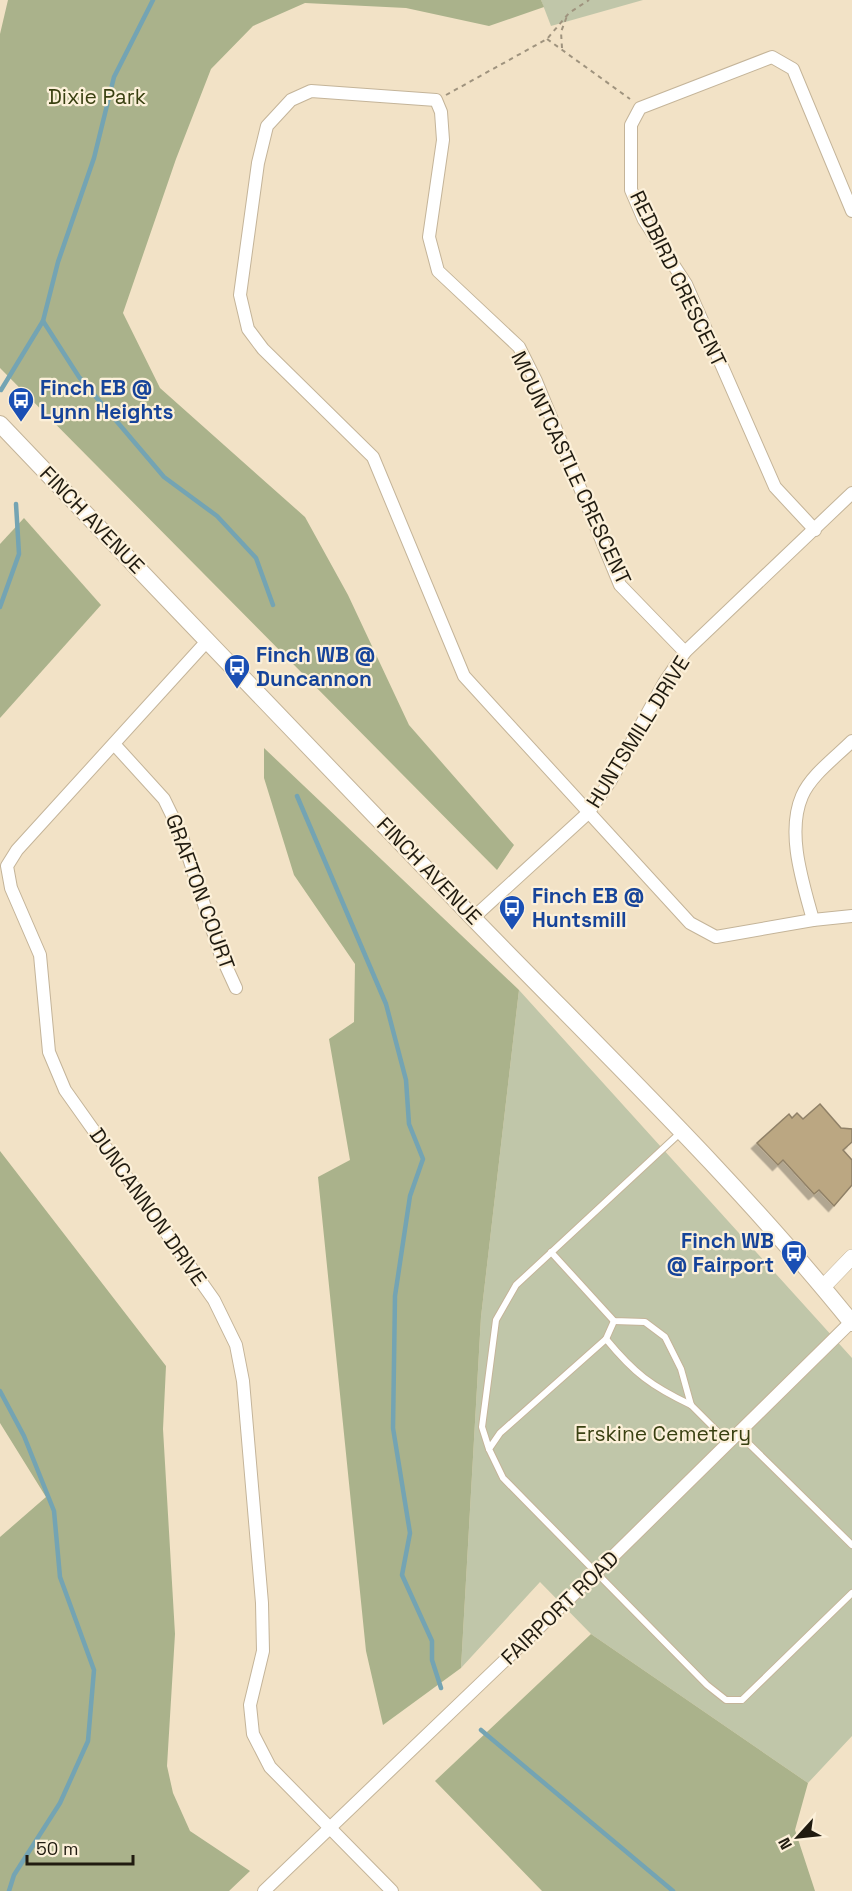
<svg xmlns="http://www.w3.org/2000/svg" width="852" height="1891" font-family="'Space Grotesk',sans-serif">
<defs>
<filter id="shadow"><feDropShadow dx="-5.5" dy="5.5" stdDeviation="0" flood-color="#0004"/></filter>
</defs>
<rect width="100%" height="100%" fill="#f2e2c6"/>
<!-- green -->
<g fill="#c0c6a9">
<path d="M541,0h102l-92,26z"/>
<path d="M519,990l333,368v378l-44,47 -217,-149 -51,-52 -79,86 20,-351z"/>
</g>
<!-- forest -->
<g fill="#aab28b">
<path d="M8,0h533l3,7 -55,19 -83,-18 -101,-5 -52,23 -42,43 -35,90 -53,154 37,75 145,129 43,78 61,130 105,120 -17,25 -497,-502v-334z"/>
<path d="M24,518l77,87 -101,113v-174z"/>
<path d="M264,748l255,242 -38,327 -20,351 -78,57 -17,-74 -48,-474 32,-17 -21,-121 25,-17 1,-58 -61,-89 -30,-97z"/>
<path d="M0,1151l166,215 -3,63 12,205 -8,132 6,27 17,38 60,40 -21,20h-229v-354l46,-40 -46,-74z"/>
<path d="M591,1634l217,149 -13,47 20,61h-273l-107,-110z"/>
</g>
<g fill="none" stroke-linecap="round" stroke-linejoin="round">
<!-- stream -->
<g stroke="#74a4b3" stroke-width="4.5">
<path d="M43,321l36,56 85,100 53,39 39,42 17,47"/>
<path d="M1,390l42,-69 15,-59 36,-104 20,-81 39,-77"/>
<path d="M0,607l19,-53 -3,-50"/>
<path d="M297,796l89,208 20,76 3,44 14,35 -13,37 -15,100 -2,132 17,105 -8,42 30,66v19l9,28"/>
<path d="M0,1391l24,45 30,75 6,66 34,93 -6,71 -28,62 -46,72 -5,16"/>
<path d="M481,1730l192,161"/>
</g>
</g>
<!-- building -->
<path fill="#bba782" stroke="#908167" stroke-width="1.5" filter="url(#shadow)" d="M820,1104l21,24 11,1v13l-9,8 9,10v25l-18,21 -15,-16 -5,4 -31,-34 -5,5 -21,-22 32,-29 3,4 5,-5 6,6z"/>
<g fill="none" stroke-linecap="round" stroke-linejoin="round">
<!-- service casing -->
<g stroke="#c4b499" stroke-width="8">
<g id="service">
<path d="M551,1252l63,69 31,1 20,15 16,32 10,36 37,37"/>
<path d="M606,1339l8,-18"/>
<path d="M691,1405c-40,-19 -57,-32 -85,-66l-106,94 -11,16 14,29 204,207 19,15h16l110,-107"/>
<path d="M739,1434l113,111"/>
<path d="M489,1449l-7,-22 14,-107 20,-35 164,-152"/>
</g>
</g>
<!-- minor casing -->
<g stroke="#c4b499" stroke-width="14">
<g id="minor">
<path d="M815,530l-40,-43 -89,-203 -42,-64 -13,-30v-65l9,-17 132,-51 21,12 59,142"/>
<path d="M208,640l-191,210 -10,16 4,22 29,67 9,97 16,38 149,210 22,45 7,36 19,222 1,48 -13,54 3,29 17,33 122,124"/>
<path d="M685,652l-65,-67 -84,-204 -17,-34 -81,-76 -9,-34 14,-97 -2,-28 -5,-12 -125,-9 -20,9 -24,26 -9,37 -18,132 8,34 15,20 110,108 91,219 226,247 26,14 97,-17 39,-4"/>
<path d="M114,744l50,55 17,35 39,119 16,35"/>
<path d="M473,918l115,-105 23,-33 53,-97 21,-31 167,-159"/>
<path d="M813,920c-10,-37 -27,-87 -11,-124 9,-21 34,-39 50,-55"/>
<path d="M264,1891l333,-319 254,-250"/>
</g>
</g>
<!-- tertiary casing -->
<g stroke="#c4b499" stroke-width="16">
<path id="tertiary" d="M824,1286l28,-29"/>
</g>
<!-- secondary casing -->
<g stroke="#c4b499" stroke-width="18">
<path id="secondary" d="M0,424c158,165 315,331 474,495 128,132 262,260 378,404"/>
</g>
<!-- path -->
<g stroke="#9f937e" stroke-width="2" stroke-dasharray="4.5 4.5" stroke-linecap="butt">
<path d="M547,39l83,60"/>
<path d="M562,48l-1,-16 6,-16"/>
<path d="M446,95l101,-56 22,-26 20,-13"/>
</g>
<!-- service -->
<use href="#service" stroke="#fff" stroke-width="6"/>
<!-- minor -->
<use href="#minor" stroke="#fff" stroke-width="12"/>
<!-- tertiary -->
<use href="#tertiary" stroke="#fff" stroke-width="15"/>
<!-- secondary -->
<use href="#secondary" stroke="#fff" stroke-width="16"/>
</g>
<!-- icons -->
<defs>
<g id="bus-pin" transform="scale(1.35)"><path d="M0 17L-7.5 6A9.5 9.5 0 1 1 7.5 6Z" fill="#1a4fb4" stroke="#fcf0d9"/><path d="M-5-6H5V4H4V6H2V4H-2V6H-4V4H-5ZM-3.5-4V0h7V-4ZM-3.5 1.2v1.5H-2V1.2ZM2 1.2v1.5H3.5V1.2Z" fill="#fff"/></g>
</defs>
<g fill-rule="evenodd">
<use href="#bus-pin" x="21" y="400"/>
<use href="#bus-pin" x="237" y="667"/>
<use href="#bus-pin" x="512" y="908"/>
<use href="#bus-pin" x="794" y="1253"/>
</g>
<g text-anchor="middle" stroke-width="4.5" stroke-linejoin="round" paint-order="stroke">
<!-- park labels -->
<g font-size="21" fill="#394011" stroke="#fcf0d9">
<text x="97" y="104">Dixie Park</text>
<text x="663" y="1441">Erskine Cemetery</text>
</g>
<!-- street labels -->
<g font-size="21" fill="#201b10" stroke="#fcf0d9">
<text transform="translate(678 279) rotate(64)" y="7">REDBIRD CRESCENT</text>
<text transform="translate(571 468) rotate(65)" y="7">MOUNTCASTLE CRESCENT</text>
<text transform="translate(92 520) rotate(46)" y="7">FINCH AVENUE</text>
<text transform="translate(638 732) rotate(-58)" y="7">HUNTSMILL DRIVE</text>
<text transform="translate(429 871) rotate(46)" y="7">FINCH AVENUE</text>
<text transform="translate(200 892) rotate(70)" y="7">GRAFTON COURT</text>
<text transform="translate(148 1207) rotate(55)" y="7">DUNCANNON DRIVE</text>
<text transform="translate(560 1608) rotate(-44)" y="7">FAIRPORT ROAD</text>
</g>
<!-- transit labels -->
<g font-size="21" font-weight="bold" fill="#164399" stroke="#fcf0d9" text-anchor="start">
<text x="40" y="395">Finch EB @<tspan x="40" dy="24">Lynn Heights</tspan></text>
<text x="256" y="662">Finch WB @<tspan x="256" dy="24">Duncannon</tspan></text>
<text x="532" y="903">Finch EB @<tspan x="532" dy="24">Huntsmill</tspan></text>
<text x="774" y="1248" text-anchor="end">Finch WB<tspan x="774" dy="24">@ Fairport</tspan></text>
</g>
</g>
<!-- north arrow -->
<g transform="translate(798 1837) rotate(243)" stroke="#fcf0d9" stroke-width="4.5" paint-order="stroke">
<path d="M0-4.5L10 22L0 15L-10 22Z" fill="#201b10"/>
<text y="-9" font-size="16" font-weight="bold" text-anchor="middle" fill="#201b10">N</text>
</g>
<!-- scale -->
<path d="M27 1855v9h106v-9" fill="none" stroke="#201b10" stroke-width="3"/>
<text x="36" y="1855" font-size="18" fill="#201b10" stroke="#fcf0d9" stroke-width="4.5" paint-order="stroke">50 m</text>
</svg>
